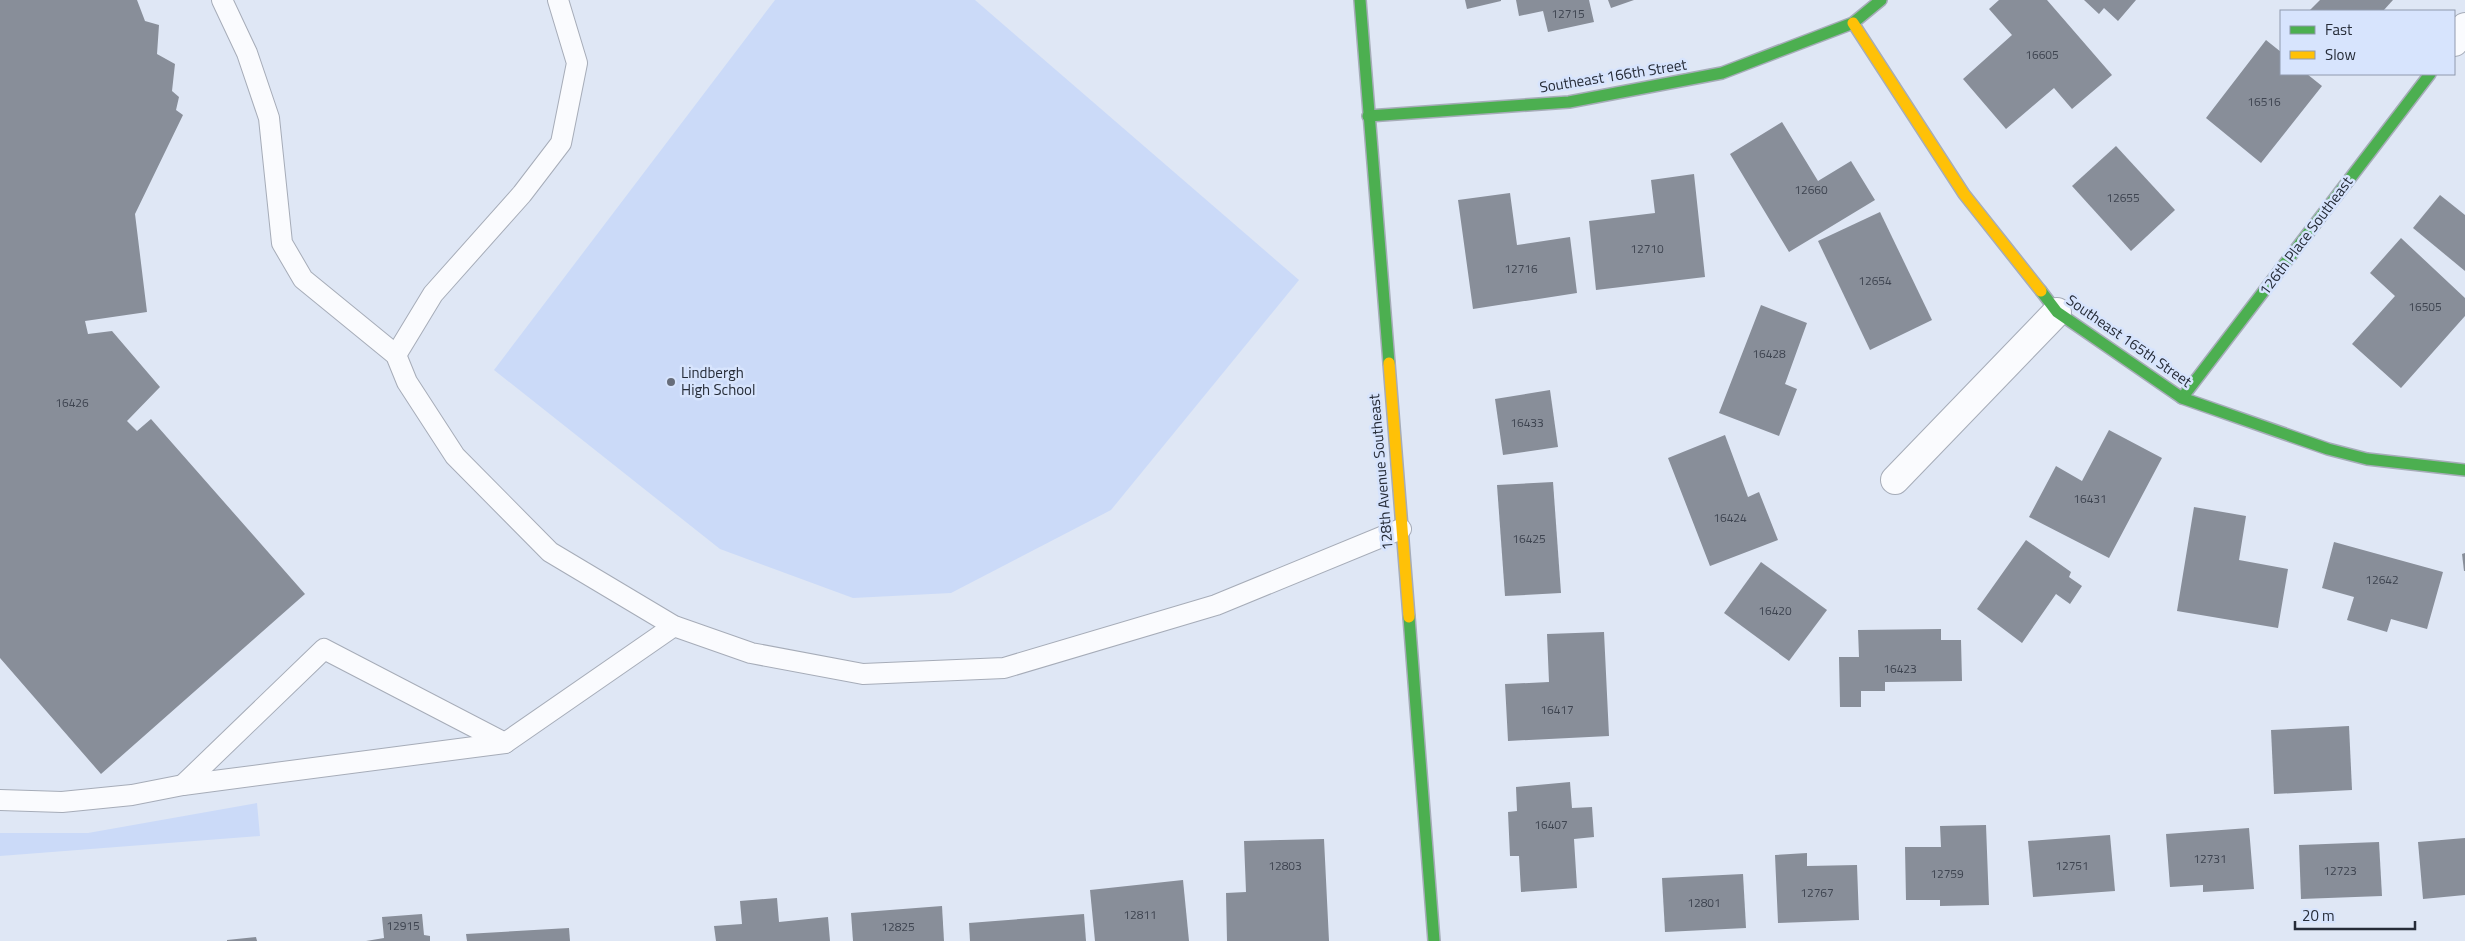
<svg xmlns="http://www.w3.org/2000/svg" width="2465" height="941" font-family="'Titillium Web',sans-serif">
<rect width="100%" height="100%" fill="#dfe7f5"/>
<!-- green -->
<g fill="#cbdaf8">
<path d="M775,0h200l324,280 -188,230 -160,83 -98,5 -133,-49 -226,-179z"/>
<path d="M257,803l3,33 -260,20v-23h88z"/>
</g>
<!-- building -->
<g fill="#888e99">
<path d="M0,0h137l8,21 14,4 -2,29 18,10 -3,27 7,6 -3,13 7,5 -48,99 12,98 -62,9 3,13 24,-3 48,56 -33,34 10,10 14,-12 154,175 -204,180 -101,-116z"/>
<path d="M1465,0h36v1l-34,8z"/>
<path d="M1516,0h73l5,22 -46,10 -5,-21 -24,5z"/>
<path d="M1608,0h26l-23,8z"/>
<path d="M1999,0h48l65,75 -40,34 -18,-21 -48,41 -43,-50 49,-44 -23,-26z"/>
<path d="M2084,0h52l-18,21 -14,-13 -5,6z"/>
<path d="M2320,0h73l-10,11h-74z"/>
<path d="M2266,40l15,12v22h26l15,12 -61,77 -55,-45z"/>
<path d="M1782,122l36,59 33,-20 24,39 -86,52 -59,-98z"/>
<path d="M2116,146l59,64 -44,41 -59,-65z"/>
<path d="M1694,174l11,103 -109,13 -7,-69 66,-8 -4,-33z"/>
<path d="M1510,193l7,52 53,-8 7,56 -104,16 -15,-109z"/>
<path d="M2440,195l25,20v56l-52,-43z"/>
<path d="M1880,212l52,108 -62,30 -52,-109z"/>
<path d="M2401,238l64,60v18l-64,72 -49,-44 43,-48 -25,-23z"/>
<path d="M1761,305l46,18 -22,61 12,5 -18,47 -60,-23z"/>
<path d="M1550,390l8,57 -55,8 -8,-56z"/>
<path d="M2109,430l53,28 -53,100 -80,-41 27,-51 26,15z"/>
<path d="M1725,435l23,62 11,-5 19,48 -68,26 -42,-108z"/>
<path d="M1553,482l8,111 -56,3 -8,-111z"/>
<path d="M2194,507l52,9 -7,44 49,9 -10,59 -101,-17z"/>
<path d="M2026,540l45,32 -2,5 13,9 -12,18 -14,-10 -34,49 -45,-34z"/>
<path d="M2334,542l109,30 -16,57 -36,-10 -4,13 -40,-12 7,-23 -32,-9z"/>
<path d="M2465,553v18h-1l-2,-17z"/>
<path d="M1761,562l66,48 -38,51 -65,-48z"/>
<path d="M1941,629v11h20l1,41 -77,1v9h-24v16h-21l-1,-50h20l-1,-27z"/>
<path d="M1604,632l5,104 -101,5 -3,-57 44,-2 -2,-48z"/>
<path d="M2349,726l3,64 -78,4 -3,-64z"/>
<path d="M1570,782l2,26 20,-1 2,30 -20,2 3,49 -56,4 -2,-36h-9l-2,-44 9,-1 -1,-24z"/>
<path d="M1986,825l3,80 -49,1v-6h-34l-1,-53h36l-1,-21z"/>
<path d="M2249,828l5,61 -51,3v-7l-33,2 -4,-53z"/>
<path d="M2110,835l5,56 -82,6 -5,-56z"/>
<path d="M2465,838v57l-42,4 -5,-57z"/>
<path d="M1324,839l5,102h-102l-1,-48 20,-1 -2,-51z"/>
<path d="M2379,842l3,54 -81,3 -2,-54z"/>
<path d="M1807,853v13l50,-1 2,55 -81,3 -3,-68z"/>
<path d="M1743,874l3,54 -81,4 -3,-54z"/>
<path d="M1183,880l6,61h-94l-5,-51z"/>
<path d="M777,898l2,24 49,-5 2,24h-114l-2,-15 28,-2 -2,-23z"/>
<path d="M942,906l2,35h-91l-2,-28z"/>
<path d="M422,914l2,21 6,1v5h-64l18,-3 -2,-21z"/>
<path d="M1084,914l2,27h-116l-1,-18z"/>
<path d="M569,928l1,13h-103l-1,-7z"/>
<path d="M256,937l1,4h-30v-1z"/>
</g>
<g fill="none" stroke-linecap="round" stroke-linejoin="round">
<!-- lane casing -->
<g stroke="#a6acb8" stroke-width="22">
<g id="lane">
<path d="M222,0l25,53 22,65 13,125 21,36 93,76 11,27 48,74 95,96 124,74 77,27 112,21 141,-6 212,-63 185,-76"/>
<path d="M396,355l37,-61 89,-100 39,-51 16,-80 -19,-63"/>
<path d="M183,785l141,-136 181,94"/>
<path d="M0,800l62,2 70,-7 51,-10 322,-42 169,-117"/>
</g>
</g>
<!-- street casing -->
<g stroke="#a6acb8" stroke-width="30">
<g id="street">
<path d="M2454,42l11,-15"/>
<path d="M1895,480l162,-168"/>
</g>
</g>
<!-- fast casing -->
<g stroke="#a6acb8" stroke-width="14">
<g id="fast">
<path d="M1360,0l29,363"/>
<path d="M1368,116l201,-14 153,-29 131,-50 28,-23"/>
<path d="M2041,291l16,21 125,86 146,51 39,10 98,11"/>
<path d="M2182,398l248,-324"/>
<path d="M1409,617l25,324"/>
</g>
</g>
<!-- slow casing -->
<g stroke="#a6acb8" stroke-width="14">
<g id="slow">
<path d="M1853,23l111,171 77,97"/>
<path d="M1389,363l20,254"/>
</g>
</g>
<!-- lane -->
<use href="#lane" stroke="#fafbfe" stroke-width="20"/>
<!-- street -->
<use href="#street" stroke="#fafbfe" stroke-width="28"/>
<!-- fast -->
<use href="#fast" stroke="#4caf50" stroke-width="11"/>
<!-- slow -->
<use href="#slow" stroke="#ffc107" stroke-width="11"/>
</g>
<!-- markers -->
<circle fill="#676d7a" stroke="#d7e4fd" stroke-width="2" cx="671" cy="382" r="5"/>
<g text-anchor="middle" stroke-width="5" stroke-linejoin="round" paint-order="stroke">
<!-- number labels -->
<g font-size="12" fill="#3e4450">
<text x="1568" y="18">12715</text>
<text x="2042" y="59">16605</text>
<text x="2264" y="106">16516</text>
<text x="1811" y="194">12660</text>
<text x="2123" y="202">12655</text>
<text x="1647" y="253">12710</text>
<text x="1521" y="273">12716</text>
<text x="1875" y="285">12654</text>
<text x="2425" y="311">16505</text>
<text x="1769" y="358">16428</text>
<text x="72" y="407">16426</text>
<text x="1527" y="427">16433</text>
<text x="2090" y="503">16431</text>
<text x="1730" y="522">16424</text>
<text x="1529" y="543">16425</text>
<text x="2382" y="584">12642</text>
<text x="1775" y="615">16420</text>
<text x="1900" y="673">16423</text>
<text x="1557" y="714">16417</text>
<text x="1551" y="829">16407</text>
<text x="2210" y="863">12731</text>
<text x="1285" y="870">12803</text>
<text x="2072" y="870">12751</text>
<text x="2340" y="875">12723</text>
<text x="1947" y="878">12759</text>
<text x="1817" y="897">12767</text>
<text x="1704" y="907">12801</text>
<text x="1140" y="919">12811</text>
<text x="403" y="930">12915</text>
<text x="898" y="931">12825</text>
</g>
<!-- street labels -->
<g font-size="15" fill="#262c38" stroke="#d7e4fd">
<text transform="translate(1613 76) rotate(-9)" y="5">Southeast 166th Street</text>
<text transform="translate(2306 236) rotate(-53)" y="5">126th Place Southeast</text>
<text transform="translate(2129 341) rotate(35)" y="5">Southeast 165th Street</text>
<text transform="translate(1381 472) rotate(-95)" y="5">128th Avenue Southeast</text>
</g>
<!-- poi labels -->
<g font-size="15" fill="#262c38" stroke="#d7e4fd" text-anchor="start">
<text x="681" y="378">Lindbergh<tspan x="681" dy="17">High School</tspan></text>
</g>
</g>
<!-- legend -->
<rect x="2280" y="10" width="175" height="65" fill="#d7e4fd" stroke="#909aae"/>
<rect x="2290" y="26" width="25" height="8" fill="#4caf50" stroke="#909aae"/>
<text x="2325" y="35" font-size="15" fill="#262c38">Fast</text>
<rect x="2290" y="51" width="25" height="8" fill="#ffc107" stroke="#909aae"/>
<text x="2325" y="60" font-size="15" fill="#262c38">Slow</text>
<!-- scale -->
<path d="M2295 921v8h120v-8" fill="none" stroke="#262c38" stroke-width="2.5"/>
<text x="2302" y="921" font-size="15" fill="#262c38" stroke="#d7e4fd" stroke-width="4" paint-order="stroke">20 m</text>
</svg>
